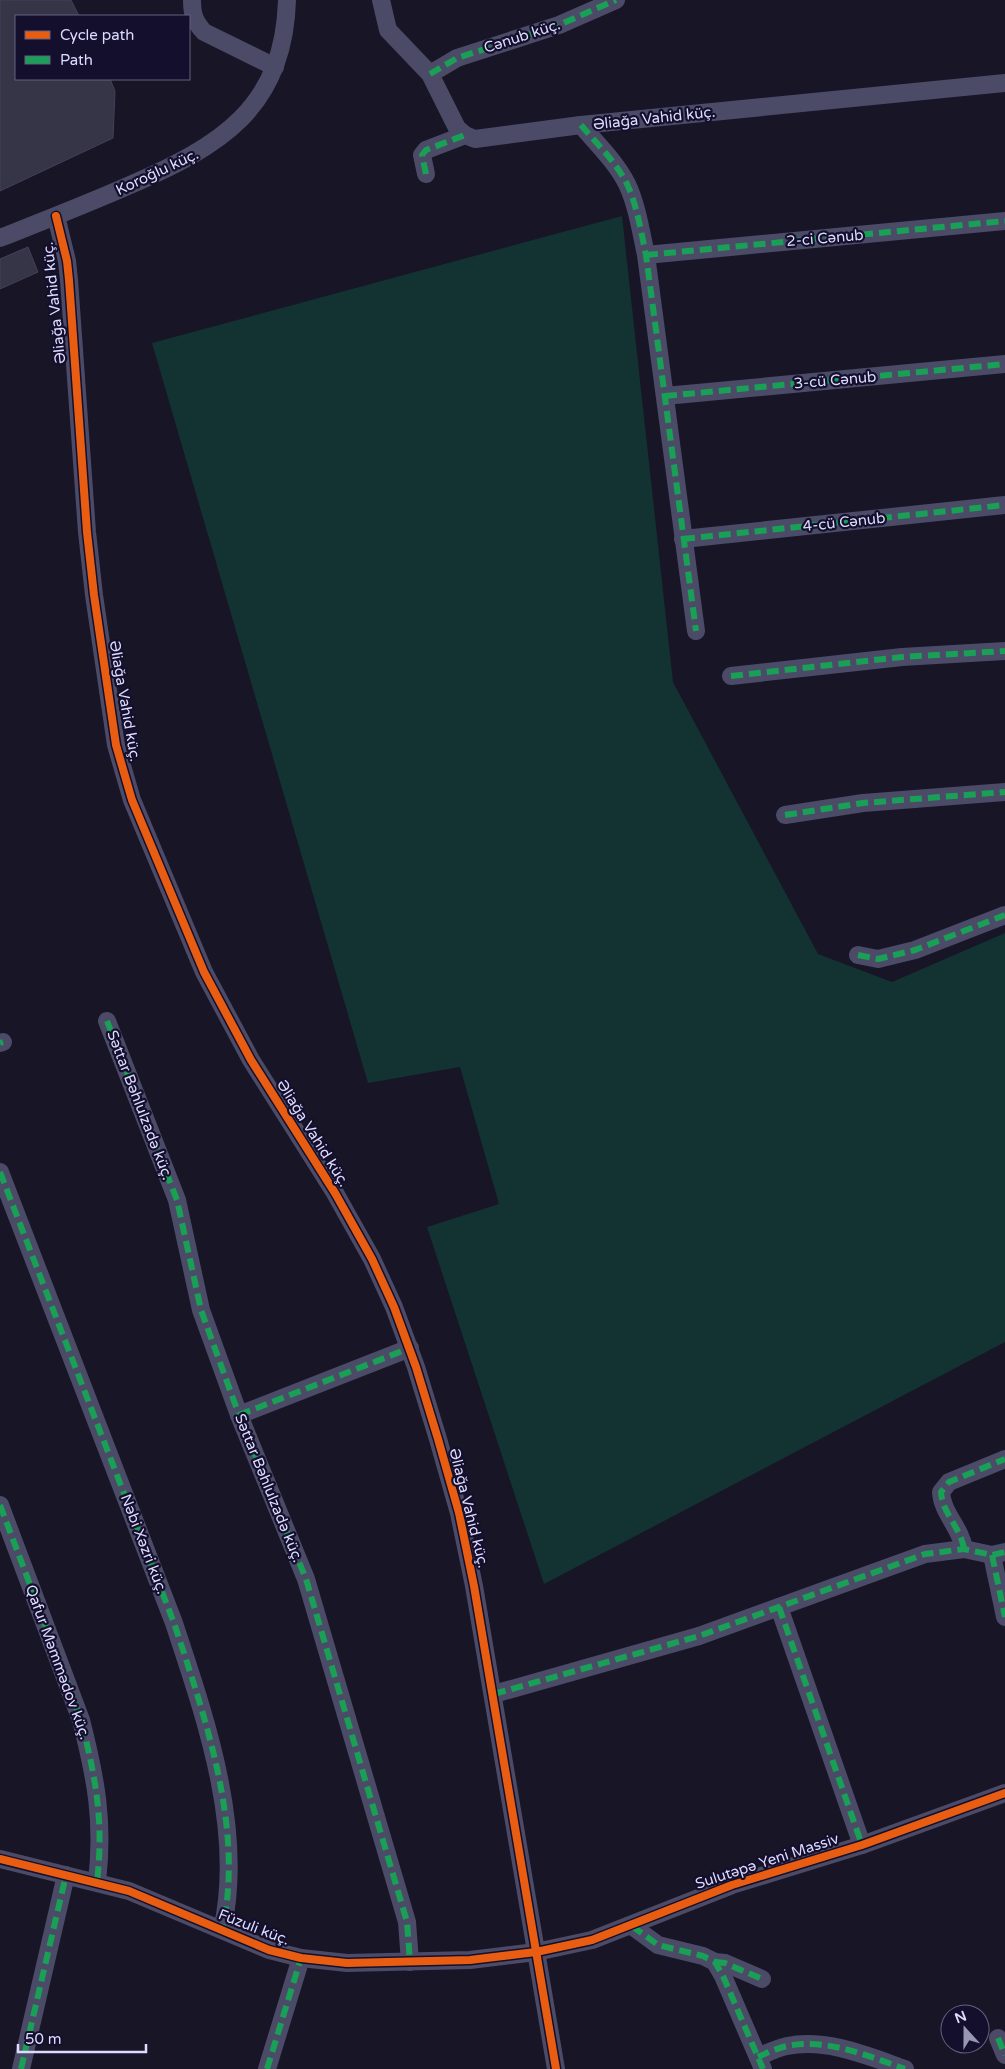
<svg xmlns="http://www.w3.org/2000/svg" width="1005" height="2069" font-family="'Varela Round',sans-serif">
<rect width="100%" height="100%" fill="#181526"/>
<!-- green -->
<path fill="#133232" d="M622,216l51,466 145,272 74,28 113,-49v409l-461,242 -117,-357 72,-23 -39,-137 -92,16 -216,-740z"/>
<!-- building -->
<g fill="#363447" stroke="#444058">
<path d="M0,0h71l8,16h-63v63h94l5,12 -2,47 -113,53z"/>
<path d="M28,247l10,25 -38,17v-30z"/>
</g>
<g fill="none" stroke-linecap="round" stroke-linejoin="round">
<!-- minor -->
<g stroke="#4b4b67" stroke-width="18">
<path d="M192,0c0,14 2,21 12,32l71,35"/>
<path d="M381,0l7,30 42,44 27,54 8,7 10,4 106,-14 424,-42"/>
<path d="M430,74l27,-16 102,-33 57,-25"/>
<path d="M581,125c16,19 35,37 46,59 10,21 14,48 19,71l50,376"/>
<path d="M426,174l-4,-19 4,-5 39,-15"/>
<path d="M56,216l11,45 2,19 18,252 7,63 22,150 16,55 72,172 47,88 84,133 37,66 22,48 22,60 22,72 21,74 15,73 82,483"/>
<path d="M0,238c43,-17 87,-34 130,-53 90,-39 154,-77 157,-185"/>
<path d="M646,255l359,-34"/>
<path d="M665,396l340,-32"/>
<path d="M683,539l322,-34"/>
<path d="M731,676l171,-19 103,-6"/>
<path d="M785,815l78,-12 142,-11"/>
<path d="M858,955l20,4 37,-9 90,-35"/>
<path d="M107,1021l70,179 24,110 38,105 67,164 101,343 3,40"/>
<path d="M0,1043l3,-1"/>
<path d="M0,1172l174,451c31,94 71,207 48,307"/>
<path d="M239,1415l171,-67"/>
<path d="M0,1505l81,215c15,59 23,101 16,162"/>
<path d="M964,1549c-3,-21 -22,-36 -23,-57l8,-10 56,-23"/>
<path d="M992,1555l13,62"/>
<path d="M779,1607l83,238"/>
<path d="M494,1694l205,-58 226,-82 39,-5 28,6 13,-3"/>
<path d="M0,1859l129,32 140,59 32,8 46,5 123,-3 66,-8 56,-12 140,-55 130,-40 143,-52"/>
<path d="M632,1926l26,19 45,11 12,6 8,14 40,93"/>
<path d="M715,1962l10,1 37,16"/>
<path d="M998,2038l7,17"/>
<path d="M758,2057c9,-4 19,-9 29,-11 40,-8 81,10 118,23"/>
<path d="M21,2069l45,-194"/>
<path d="M267,2069l34,-111"/>
</g>
<!-- quiet -->
<g stroke="#1a9f57" stroke-width="6" stroke-dasharray="12 6" stroke-linecap="butt">
<path d="M430,74l27,-16 102,-33 57,-25"/>
<path d="M581,125c16,19 35,37 46,59 10,21 14,48 19,71l50,376"/>
<path d="M426,174l-4,-19 4,-5 39,-15"/>
<path d="M646,255l359,-34"/>
<path d="M665,396l340,-32"/>
<path d="M683,539l322,-34"/>
<path d="M731,676l171,-19 103,-6"/>
<path d="M785,815l78,-12 142,-11"/>
<path d="M858,955l20,4 37,-9 90,-35"/>
<path d="M107,1021l70,179 24,110 38,105 67,164 101,343 3,40"/>
<path d="M0,1043l3,-1"/>
<path d="M0,1172l174,451c31,94 71,207 48,307"/>
<path d="M239,1415l171,-67"/>
<path d="M0,1505l81,215c15,59 23,101 16,162"/>
<path d="M964,1549c-3,-21 -22,-36 -23,-57l8,-10 56,-23"/>
<path d="M992,1555l13,62"/>
<path d="M779,1607l83,238"/>
<path d="M494,1694l205,-58 226,-82 39,-5 28,6 13,-3"/>
<path d="M632,1926l26,19 45,11 12,6 8,14 40,93"/>
<path d="M715,1962l10,1 37,16"/>
<path d="M998,2038l7,17"/>
<path d="M758,2057c9,-4 19,-9 29,-11 40,-8 81,10 118,23"/>
<path d="M21,2069l45,-194"/>
<path d="M267,2069l34,-111"/>
</g>
<!-- cycleway casing -->
<g stroke="#130f2c" stroke-width="11">
<g id="cycleway">
<path d="M56,216l11,45 2,19 18,252 7,63 22,150 16,55 72,172 47,88 84,133 37,66 22,48 22,60 22,72 21,74 15,73 82,483"/>
<path d="M0,1859l129,32 140,59 32,8 46,5 123,-3 66,-8 56,-12 140,-55 130,-40 143,-52"/>
</g>
</g>
<!-- cycleway -->
<use href="#cycleway" stroke="#e95d12" stroke-width="8"/>
</g>
<g text-anchor="middle" stroke-width="4.5" stroke-linejoin="round" paint-order="stroke">
<!-- street labels -->
<g font-size="15" fill="#dddbff" stroke="#130f2c">
<text transform="translate(522 36) rotate(-18)" y="5">Cənub küç.</text>
<text transform="translate(654 118) rotate(-6)" y="5">Əliağa Vahid küç.</text>
<text transform="translate(157 172) rotate(-25)" y="5">Koroğlu küç.</text>
<text transform="translate(825 238) rotate(-5)" y="5">2-ci Cənub</text>
<text transform="translate(54 303) rotate(-96)" y="5">Əliağa Vahid küç.</text>
<text transform="translate(835 380) rotate(-5)" y="5">3-cü Cənub</text>
<text transform="translate(844 522) rotate(-6)" y="5">4-cü Cənub</text>
<text transform="translate(125 701) rotate(80)" y="5">Əliağa Vahid küç.</text>
<text transform="translate(140 1105) rotate(69)" y="5">Səttar Bəhlulzadə küç.</text>
<text transform="translate(313 1133) rotate(58)" y="5">Əliağa Vahid küç.</text>
<text transform="translate(269 1488) rotate(68)" y="5">Səttar Bəhlulzadə küç.</text>
<text transform="translate(469 1508) rotate(76)" y="5">Əliağa Vahid küç.</text>
<text transform="translate(144 1544) rotate(69)" y="5">Nəbi Xəzri küç.</text>
<text transform="translate(58 1662) rotate(70)" y="5">Qafur Məmmədov küç.</text>
<text transform="translate(767 1861) rotate(-18)" y="5">Sulutəpə Yeni Massiv</text>
<text transform="translate(254 1927) rotate(21)" y="5">Füzuli küç.</text>
</g>
</g>
<!-- legend -->
<rect x="15" y="15" width="175" height="65" fill="#130f2c" stroke="#646180"/>
<rect x="25" y="31" width="25" height="8" fill="#e95d12" stroke="#646180"/>
<text x="60" y="40" font-size="15" fill="#dddbff">Cycle path</text>
<rect x="25" y="56" width="25" height="8" fill="#1a9f57" stroke="#646180"/>
<text x="60" y="65" font-size="15" fill="#dddbff">Path</text>
<!-- north arrow -->
<g transform="translate(965 2029) rotate(339)"><circle r="24" fill="#130f2c" stroke="#646180"/>
<path d="M0-4L9 19L0 12L-9 19Z" fill="#9896b3"/>
<text y="-8" font-size="14" font-weight="bold" text-anchor="middle" fill="#dddbff">N</text>
</g>
<!-- scale -->
<path d="M18 2044v8h128v-8" fill="none" stroke="#dddbff" stroke-width="2.5"/>
<text x="25" y="2044" font-size="15" fill="#dddbff" stroke="#130f2c" stroke-width="4" paint-order="stroke">50 m</text>
</svg>
